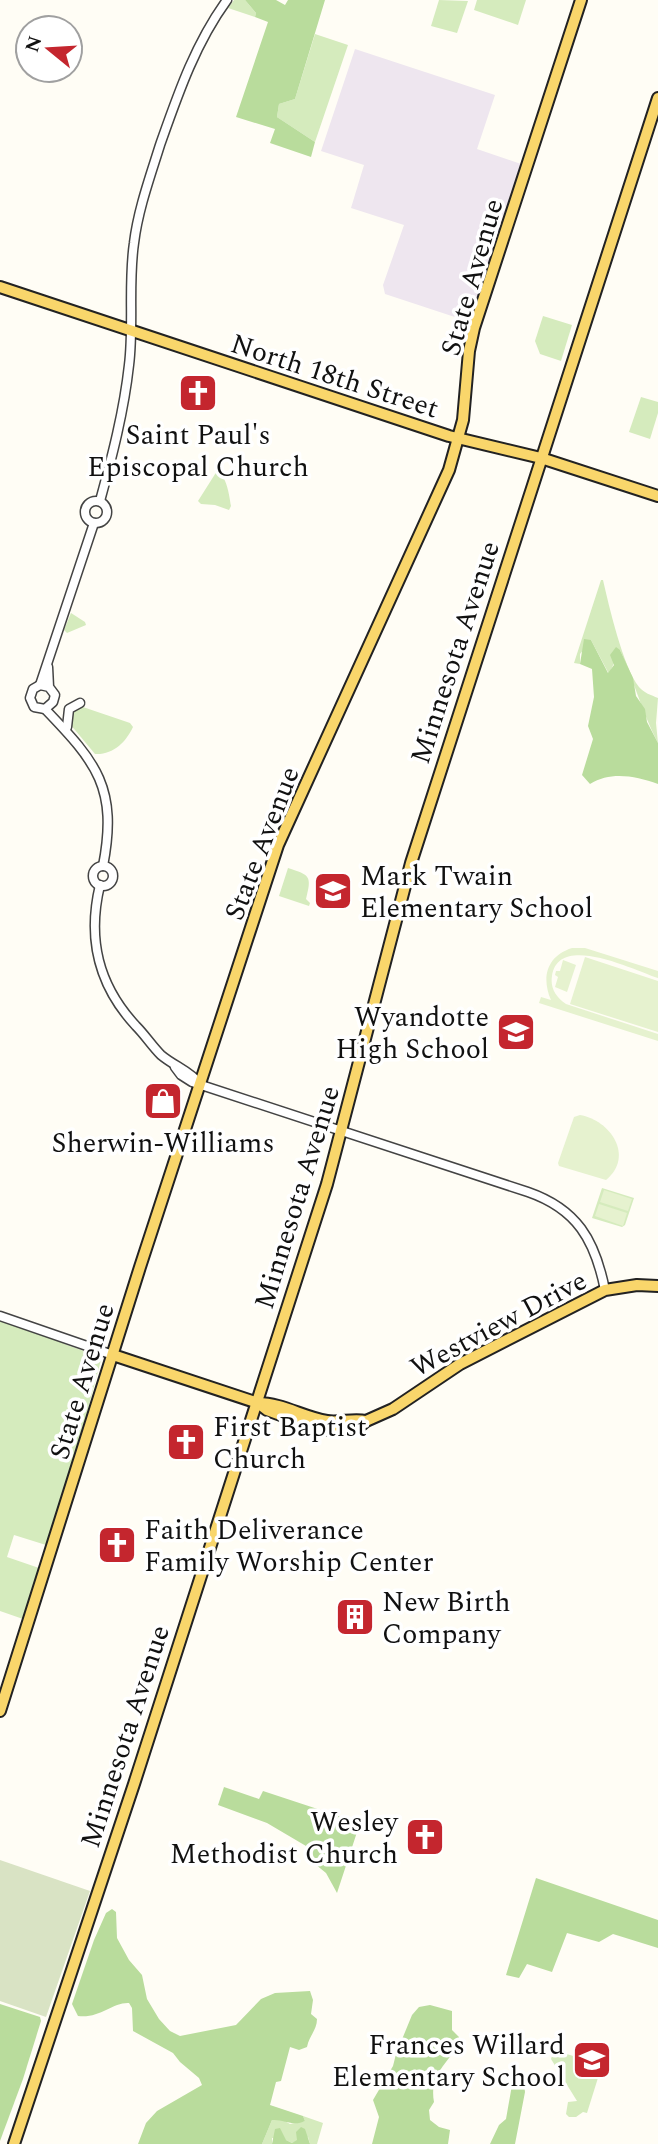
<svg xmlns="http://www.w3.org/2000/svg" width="658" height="2144" font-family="Spectral,serif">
<rect width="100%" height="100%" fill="#fffdf5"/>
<!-- industrial -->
<path fill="#eee6ef" d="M355,49l140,46 -18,54 44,15 -48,153 -3,3 -3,1 -82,-27 -2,-9 21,-60 -53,-17 13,-43 -43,-14z"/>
<!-- green -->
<g fill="#d5ebbd">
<path d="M234,0h11l11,13 -1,4 -27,-9z"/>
<path d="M439,0l29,1 -11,32 -26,-7z"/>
<path d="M477,0h49l-8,25 -44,-15z"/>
<path d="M315,34l33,11 -33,97 -38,-25 2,-13 16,-5z"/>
<path d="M543,316l29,9 -11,36 -21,-7 -5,-13z"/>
<path d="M641,397l17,5v11l-8,26 -21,-7z"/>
<path d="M217,471c10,6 12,23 14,35l-2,4 -14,-5 -14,-1 -3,-3z"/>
<path d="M601,580h2c6,26 20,87 36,107 5,6 12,8 19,11l-2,25 2,20c-16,-31 -24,-62 -38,-93l-11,24 -18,-34 -11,14v10l-6,-1z"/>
<path d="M71,613l14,9 1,3 -19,8 -3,-3z"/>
<path d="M80,706l50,17 3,4c-7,15 -20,28 -38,27l-25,-30 1,-12z"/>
<path d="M288,868c22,7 24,8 18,31l4,4 -1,3 -30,-10z"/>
<path d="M602,1188l32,10 -9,27 -3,2 -30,-9z"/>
<path d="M0,1320l44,14 23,11 29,10 5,5 -25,94 -30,91 -32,-10 -7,22 32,11 -16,51 -23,-8z"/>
<path d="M554,2050l48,15 -15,48 -4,-1 -7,5h-7l-3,-3 2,-12 9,-1 -26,-42z"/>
<path d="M303,2116l20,7 -6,21h-7l-2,-7 -16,6 -6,-3 -14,-2v6h-10l10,-24 9,-1 9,5 15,-3z"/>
</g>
<!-- forest -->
<g fill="#b9dc9c">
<path d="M245,0h31l9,5 3,-5h37l-30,99 -16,5 -2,13 38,25 -4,15 -41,-14 5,-14 -39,-12 32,-95 -13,-5 1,-4z"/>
<path d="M584,639l7,1 17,33 6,-8 -4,-10 6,-8 4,3 13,28 3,18 9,13 2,13 11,21v41c-23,-8 -47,-13 -68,0l-8,-9 11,-36 -5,-13 6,-29 -2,-28 -12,-5z"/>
<path d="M224,1787l35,12 4,-8 97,32 -23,70 -11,-20 -22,-18 2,-9 -39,-23 -49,-18z"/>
<path d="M536,1878l122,42v28l-45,-14 -14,8 -32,-9 -15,39 -25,-8 -8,14 -13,-3z"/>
<path d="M112,1909l4,3 1,26 12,22 13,15 5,24 12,20 11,12 10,5 56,-11 25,-26 14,-6 35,-2 3,9 -2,14 6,5c0,11 -8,17 -10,28l-8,3 -9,-3 -9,34 -5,1 -6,23 33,11 2,5c-12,6 -21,-2 -33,-1l-10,24h-124l8,-21 11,-12 45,-26 -3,-7 -19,-16 -7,-9 -40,-22 -1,-23 -3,-5c-16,-1 -30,16 -51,13l-6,-12 22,-64 12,-27z"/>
<path d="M0,2004l40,13 1,4 -18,58 -23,62z"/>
<path d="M430,2005l22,6v19l7,7c-4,25 -31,32 -25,65l-5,8 1,10 9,7 11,3 -2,14h-76l7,-27 -6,-17 20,-34 3,-12 16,-39 7,-8z"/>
<path d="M518,2082l6,2 1,8 -10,52h-25l9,-19 7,-6 6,-34z"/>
<path d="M301,2127l4,2 5,15h-38l3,-15 5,-1 6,12 6,3 5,-3 -1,-8z"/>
</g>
<!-- cemetery -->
<path fill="#d9e3c4" d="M0,1860l90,31 -44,126 -46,-16z"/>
<!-- pitch -->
<g fill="#e6f2cf">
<path d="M572,948h13l73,23v7c-24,-8 -100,-46 -106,-2 -2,12 4,21 14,28l92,30v7l-119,-38 2,-6 10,3c-10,-23 -4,-44 21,-52z"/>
<path d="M585,957l73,24v51l-88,-28z"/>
<path d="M563,960l13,5 -9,27 -12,-5 3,-10 -3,-2 1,-4h4z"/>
<path d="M580,1115c30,5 55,41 26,65l-47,-14 -1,-3 16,-46z"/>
<path d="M604,1190l28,9 -4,12 -28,-9z"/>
<path d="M599,1204l28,9 -4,13 -28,-10z"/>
</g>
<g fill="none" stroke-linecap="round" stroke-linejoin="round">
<!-- minor casing -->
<g stroke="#444" stroke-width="11">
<g id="minor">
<circle cx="96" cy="512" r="11"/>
<path d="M100,501c12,-44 24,-90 29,-136 5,-40 -1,-81 5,-122 4,-33 16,-66 26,-98 18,-51 35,-101 67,-145"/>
<path d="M48,667l1,20 6,8 -2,7 -8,7 -11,-2 -4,-9 3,-9 7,-4 9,2"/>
<path d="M40,685l54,-162"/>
<path d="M45,709c52,54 73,79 58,157"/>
<path d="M67,727l2,-18 11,-6"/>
<circle cx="103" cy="876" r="10"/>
<path d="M100,885c-13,54 -2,100 36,141 9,9 16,20 25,29 13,11 29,16 39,29"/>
<path d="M175,1067l6,8 11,7 336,110c49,17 67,48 77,98"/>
<path d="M0,1316l113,39"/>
</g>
</g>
<!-- major casing -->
<g stroke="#222" stroke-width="14">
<g id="major">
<path d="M0,287l449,149 92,22 117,38"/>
<path d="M113,1355l145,48c24,0 45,14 69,18 13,2 26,-3 39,0"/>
<path d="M258,1403l9,7 46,17 17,3 28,-2 8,-7 27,-12 67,-45 145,-74 32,-5 21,1"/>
<path d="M0,1711l140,-444 138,-422 171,-375 14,-50 6,-69 5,-23 107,-328"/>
<path d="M14,2144l120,-360 193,-600 84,-321 247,-765"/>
</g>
</g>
<!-- minor -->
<use href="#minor" stroke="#fff" stroke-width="8"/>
<!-- major -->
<use href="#major" stroke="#f9d66b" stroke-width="10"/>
</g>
<!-- icons -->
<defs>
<g id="church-square" transform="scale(2.0125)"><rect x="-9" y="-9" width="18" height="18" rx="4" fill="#c4262e" stroke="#fff"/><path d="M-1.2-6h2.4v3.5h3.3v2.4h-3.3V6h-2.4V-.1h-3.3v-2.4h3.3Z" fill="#fff"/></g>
<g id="school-square" transform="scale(2.0125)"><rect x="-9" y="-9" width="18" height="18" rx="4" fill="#c4262e" stroke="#fff"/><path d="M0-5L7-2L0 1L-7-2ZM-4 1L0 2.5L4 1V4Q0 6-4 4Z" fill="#fff"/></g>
<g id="shop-square" transform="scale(2.0125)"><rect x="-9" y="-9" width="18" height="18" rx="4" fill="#c4262e" stroke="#fff"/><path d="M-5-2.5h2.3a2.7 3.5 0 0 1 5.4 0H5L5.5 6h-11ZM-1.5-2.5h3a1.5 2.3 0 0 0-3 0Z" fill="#fff"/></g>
<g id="building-square" transform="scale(2.0125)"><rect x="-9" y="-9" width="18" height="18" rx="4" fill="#c4262e" stroke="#fff"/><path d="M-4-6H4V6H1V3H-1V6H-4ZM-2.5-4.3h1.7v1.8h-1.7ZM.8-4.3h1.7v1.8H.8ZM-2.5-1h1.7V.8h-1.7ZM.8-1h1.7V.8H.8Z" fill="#fff"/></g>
</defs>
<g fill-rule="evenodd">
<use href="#church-square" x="198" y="393"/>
<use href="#school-square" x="333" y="891"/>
<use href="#school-square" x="516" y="1032"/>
<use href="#shop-square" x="163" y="1101"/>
<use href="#church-square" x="186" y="1442"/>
<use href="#church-square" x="117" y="1545"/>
<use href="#building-square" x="355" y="1617"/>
<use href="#church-square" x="425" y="1837"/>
<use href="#school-square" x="592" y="2060"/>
</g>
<g text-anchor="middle" stroke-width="7" stroke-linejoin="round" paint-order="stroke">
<!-- street labels -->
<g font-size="28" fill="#111" stroke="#fff">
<text transform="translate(471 277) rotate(-74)" y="10">State Avenue</text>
<text transform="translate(335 375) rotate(18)" y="10">North 18th Street</text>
<text transform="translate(454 652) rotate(-72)" y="10">Minnesota Avenue</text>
<text transform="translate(261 843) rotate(-69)" y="10">State Avenue</text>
<text transform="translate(296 1197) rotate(-73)" y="10">Minnesota Avenue</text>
<text transform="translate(498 1323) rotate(-28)" y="10">Westview Drive</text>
<text transform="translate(81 1381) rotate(-73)" y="10">State Avenue</text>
<text transform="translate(124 1736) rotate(-72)" y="10">Minnesota Avenue</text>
</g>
<!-- poi labels -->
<g font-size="28" fill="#111" stroke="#fff" text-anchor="start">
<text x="198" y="444" text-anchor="middle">Saint Paul's<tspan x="198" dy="32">Episcopal Church</tspan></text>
<text x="360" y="885">Mark Twain<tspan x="360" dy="32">Elementary School</tspan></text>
<text x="489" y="1026" text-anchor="end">Wyandotte<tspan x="489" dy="32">High School</tspan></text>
<text x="163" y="1152" text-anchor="middle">Sherwin-Williams</text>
<text x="213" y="1436">First Baptist<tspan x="213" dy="32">Church</tspan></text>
<text x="144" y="1539">Faith Deliverance<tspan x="144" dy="32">Family Worship Center</tspan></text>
<text x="382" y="1611">New Birth<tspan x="382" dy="32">Company</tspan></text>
<text x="398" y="1831" text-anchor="end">Wesley<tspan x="398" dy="32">Methodist Church</tspan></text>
<text x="565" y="2054" text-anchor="end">Frances Willard<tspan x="565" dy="32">Elementary School</tspan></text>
</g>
</g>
<!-- north arrow -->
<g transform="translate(49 49) rotate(288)"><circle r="33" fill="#ffffff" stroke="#a0a0a0" stroke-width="2"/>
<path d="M0-5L12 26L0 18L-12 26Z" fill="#c4262e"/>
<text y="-10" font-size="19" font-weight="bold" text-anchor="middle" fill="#111111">N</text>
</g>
</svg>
